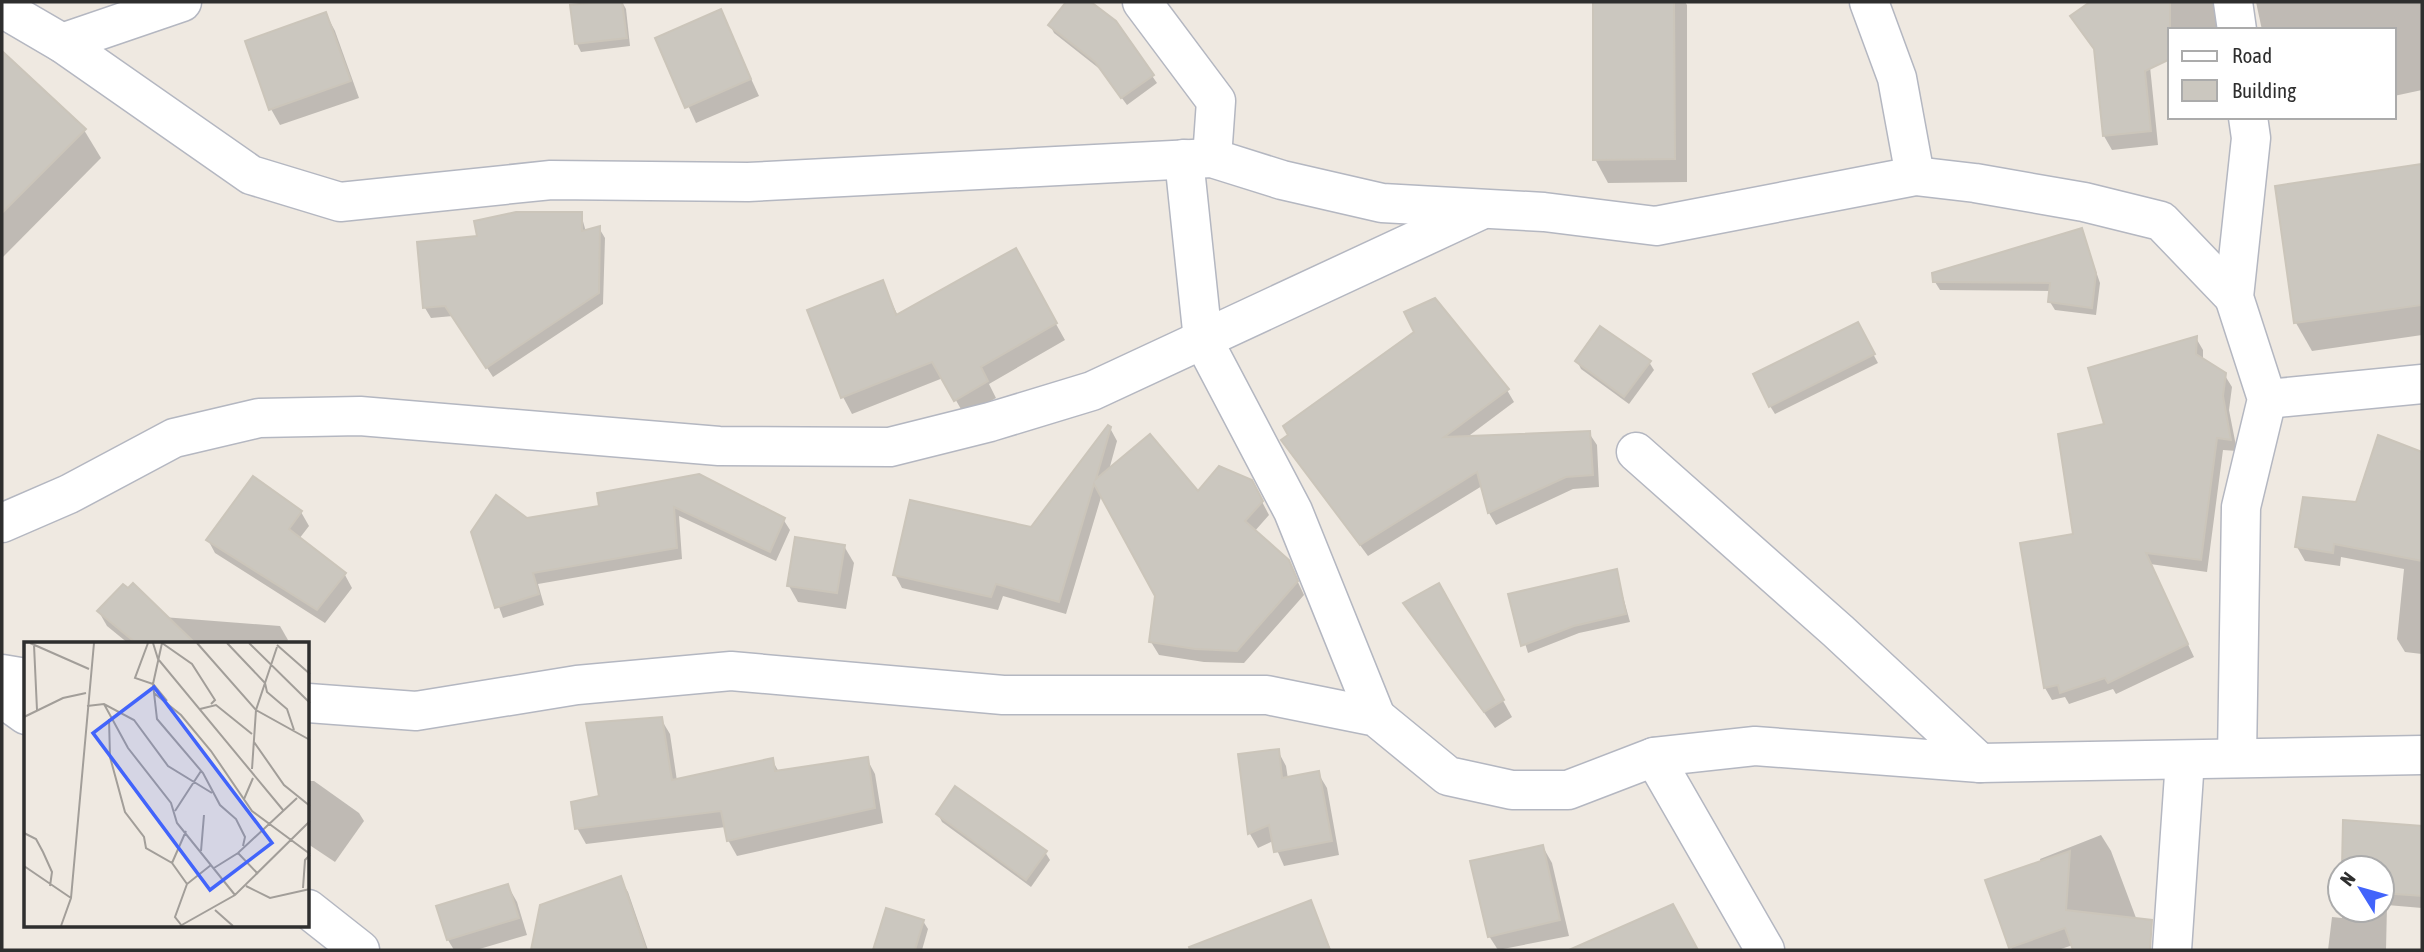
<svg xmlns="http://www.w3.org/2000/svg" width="2424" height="952" font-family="'Asap Condensed',sans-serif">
<rect width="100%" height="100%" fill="#efe9e1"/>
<!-- shadow -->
<g fill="#0003">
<path d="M622,2l4,7 4,37 -49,6 -4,-8 -5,-37z"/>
<path d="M1068,2h20l28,22 41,59 -30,22 -26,-35 -47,-37 -4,-8z"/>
<path d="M1594,2h91l2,3v177l-79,1 -13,-24z"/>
<path d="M2092,2h121l6,11 2,17h-51v27l-23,-20 11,108 -46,5 -8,-14z"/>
<path d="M2256,2h166v88l-28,6v-66h-132z"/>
<path d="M720,11l39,85 -63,27 -38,-84z"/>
<path d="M326,14l9,17 24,67 -79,27 -9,-16z"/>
<path d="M2,53l82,77 17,28 -99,100z"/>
<path d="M2422,166v169l-110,16 -16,-28 -19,-135z"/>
<path d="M581,214l5,18 13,-4 6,10 -2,66 -110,73 -40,-61 -22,2 -6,-10 54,-70z"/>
<path d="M2082,230l18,53 -4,32 -41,-5 -5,-8 1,-11 -111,-1 -5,-8z"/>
<path d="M1015,251l50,89 -76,44 7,14 -31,18 -22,-38 -91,36 -9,-17 -33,-86 72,-29 16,34z"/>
<path d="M1857,324l21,39 -103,51 -5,-8z"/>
<path d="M2196,338l7,12v10l21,14 8,13 -3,23 8,41 -14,-1 -16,122 -57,-8 44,93 -78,37 -3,-5 -44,15 -4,-7 -13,3 -7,-12 -23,-144 53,-8 31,-110z"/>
<path d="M1577,361l72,1 5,8 -25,34 -48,-35z"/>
<path d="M1507,390l7,12 -48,36 123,-5 8,12 2,42 -26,2 -77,36 -7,-12 -7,-27 -114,70 -77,-104z"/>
<path d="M1110,428l7,13 -8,29 89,24 61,2 10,19 -15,17 34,29 16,34 -60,68 -40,-1 -45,-7 -8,-13 6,-47 -55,-101 -36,120 -63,-18 -5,14 -96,-22 -7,-13 137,-46z"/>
<path d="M2379,438l43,16v200l-17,-2 -8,-13 7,-70 -63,-12 -1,9 -35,-5 -8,-14 60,-43z"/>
<path d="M253,478l48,34 8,14 -10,13 46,36 7,13 -27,35 -110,-70 -7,-13z"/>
<path d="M599,495l184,24 7,11 -14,31 -97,-45 3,43 -144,25 6,21 -41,13 -31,-86 129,-25z"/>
<path d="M844,546l10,17 -8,46 -48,-7 -9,-16z"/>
<path d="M1616,571l14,51 -51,11 -51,20 -18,-58z"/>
<path d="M1439,585l73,132 -17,11 -89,-124z"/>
<path d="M99,612l181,14 8,14 -3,4h-156l-22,-18z"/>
<path d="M661,719l9,15 7,47 95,-21 7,12 88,-13 8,15 8,49 -146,33 -9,-16 -2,-13 -140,17 -9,-16z"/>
<path d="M1278,751l8,15 2,13 30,-6 9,15 12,67 -55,11 -11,-25 -15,7 -8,-14 -10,-78z"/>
<path d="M308,781h6l45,32 5,8 -29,41 -27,-18z"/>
<path d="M938,814l107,38 5,8 -19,27 -89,-65z"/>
<path d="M2345,822l77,6v80l-35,-3 -1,45h-58l4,-33 10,1v-8h40v-42h-38z"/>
<path d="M2101,835l10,16 37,99h-73l-2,-5 -15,5h-46l-25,-68 54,-19 -1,-4z"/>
<path d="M1543,847l9,16 17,73 -71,14 -9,-14z"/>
<path d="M620,879l8,13 20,58h-116l9,-44z"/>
<path d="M508,886l9,16 10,33 -51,15h-22l-6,-10z"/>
<path d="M1310,903l21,47h-66l-10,-26z"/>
<path d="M1673,906l23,44h-118l2,-3z"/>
<path d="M887,911l36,10 5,8 -6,21h-47z"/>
</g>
<!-- building -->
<g fill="#cbc7bf" stroke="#cbc5ba" stroke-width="2">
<path d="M600,2h22l5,36 -52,6 -5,-39z"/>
<path d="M1066,2h25l25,19 38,54 -33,23 -26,-36 -47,-37z"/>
<path d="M1593,2h81l1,157 -82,1z"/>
<path d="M2090,2h80v57l-25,12 6,60 -48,5 -9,-87 -24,-33z"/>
<path d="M721,9l30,70 -66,29 -30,-70z"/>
<path d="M326,12l25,69 -82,29 -24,-69z"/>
<path d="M2,51l84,78 -84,84z"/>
<path d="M2422,164v141l-128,18 -19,-137z"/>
<path d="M516,212h66v19l18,-5 -1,67 -113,75 -41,-62 -22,2 -6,-66 60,-6 -3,-15z"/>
<path d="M2082,228l14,45 -4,35 -44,-6 2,-19 -117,-1 -1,-9z"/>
<path d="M1016,248l41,75 -76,44 7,14 -34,20 -22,-39 -91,36 -34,-88 76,-30 13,35z"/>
<path d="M1435,298l74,91 -65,48 146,-6 3,44 -27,2 -78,36 -11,-41 -117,73 -79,-105 7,-5 -5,-9 131,-94 -10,-20z"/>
<path d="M1858,322l17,32 -106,53 -16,-33z"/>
<path d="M1600,326l51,35 -27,36 -49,-36z"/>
<path d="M2197,336l-1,18 30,19 -3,23 8,44 -14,-2 -16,122 -55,-7 42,91 -80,39 -3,-5 -45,15 -2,-8 -14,3 -24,-145 53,-9 -15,-100 46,-10 -16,-56z"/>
<path d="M1108,425l3,2 -15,52 54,-45 48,57 21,-25 33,14 11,21 -18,20 44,39 9,21 -61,70 -42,-2 -46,-7 6,-46 -61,-112 -35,118 -63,-18 -5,13 -98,-22 17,-75 121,27z"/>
<path d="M2378,435l44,17v109l-88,-17 -1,9 -38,-6 8,-50 53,5z"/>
<path d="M699,474l86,44 -15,34 -96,-45 3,41 -144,25 6,21 -44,14 -24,-76 25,-37 31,23 72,-12 -2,-13z"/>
<path d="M253,476l49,35 -13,18 57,44 -29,37 -111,-70z"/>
<path d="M795,537l50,8 -8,48 -50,-7z"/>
<path d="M1617,569l9,45 -52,12 -53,20 -13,-52z"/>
<path d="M133,583l63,61h-59l-40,-33 26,-27 5,4z"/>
<path d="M1439,583l65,117 -20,12 -81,-109z"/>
<path d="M662,717l10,63 101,-22 2,13 93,-14 7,51 -148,33 -6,-30 -146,18 -4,-27 28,-6 -13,-73z"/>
<path d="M1279,749l3,29 37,-7 13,70 -58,11 -5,-27 -21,9 -10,-80z"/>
<path d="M955,786l92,65 -21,29 -90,-66z"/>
<path d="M2343,820l79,6v70l-40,-3v-25h-40z"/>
<path d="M1543,845l17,75 -72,17 -18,-76z"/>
<path d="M2070,851l-4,59 86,10 -2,30h-77l-8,-22 -56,20 -24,-68z"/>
<path d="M621,876l25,74h-115l9,-45z"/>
<path d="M508,884l11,34 -72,22 -11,-34z"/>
<path d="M1311,900l19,50h-140l-1,-3z"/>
<path d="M1673,904l25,46h-129z"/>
<path d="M886,908l38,12 -9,30h-42z"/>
</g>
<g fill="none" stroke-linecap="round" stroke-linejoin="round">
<!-- street casing -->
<g stroke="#b4b7c1" stroke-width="41">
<g id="street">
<path d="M1142,2l74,99 -4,57"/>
<path d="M1869,2l28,76 18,98"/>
<path d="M2233,2l4,28"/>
<path d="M2,8l60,35 189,132 89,27 211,-22 197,2 464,-24 70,22 100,23 162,9 112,14 259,-50 60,7 109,19 77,19 73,76"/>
<path d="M62,43l120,-41"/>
<path d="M1184,159l19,181 90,171 83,206"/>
<path d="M2267,399l155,-15"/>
<path d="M1636,452l202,179 142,132"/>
<path d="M2,523l67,-29 105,-56 85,-20 101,-2 359,30 171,1 100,-25 102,-31 387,-180"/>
<path d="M2,674l24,4"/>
<path d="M2,698l24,17"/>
<path d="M308,703l108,8 161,-26 154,-14 272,24h264l109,22 72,59 64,14h56l86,-33 101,-11 225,17 442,-8"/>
<path d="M1654,757l111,193"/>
<path d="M2237,758l4,-251 26,-108 -33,-102 17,-159 -3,-21"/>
<path d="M308,909l52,41"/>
<path d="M2172,950l13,-190"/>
</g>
</g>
<!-- street -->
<use href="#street" stroke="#fff" stroke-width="38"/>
</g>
<!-- overview -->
<g transform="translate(24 642)">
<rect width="285" height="285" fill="#efe9e1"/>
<path fill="none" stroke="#a29e99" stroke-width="2" d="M6,1l59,26M124,1l-13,35 18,6 4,35 46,54 17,32 16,14 9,18 -2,9M129,1l5,16 125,151M138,1l30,21 23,36 -4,4M138,1l-9,41 14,17M173,1l59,67 54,30M203,1l38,40 2,9 20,17 7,21M225,1l61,60M10,3l3,65M253,3l33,29M130,51l27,22 30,36 41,60 58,43M80,62l24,44 43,55 6,20 58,72M63,64l17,-2 30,16 34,46 44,27M176,67l16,-4 36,29M0,75l39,-19 23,-5M85,77l1,38 15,55 19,25 2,11 26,15 15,21M230,100l30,43 26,21M228,127l4,-59 21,-63M220,157l9,-21M151,169l26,-40M0,191l12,6 7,13 9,20 -2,14M177,209l3,-36M214,211l20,21M148,221l14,-32M0,224l47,32M190,226l24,-15 59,-55M222,244l24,12 40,-9M279,246l2,-28 5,-5M191,268l18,16M37,284l10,-28 23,-255M156,284l55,-31 75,-74M158,284l-7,-9 12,-33 24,-19"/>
<path fill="#4264fb" fill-opacity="0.15" stroke="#4264fb" stroke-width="3.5" d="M130,45l118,156 -62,47 -117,-157z"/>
<rect width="285" height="285" fill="none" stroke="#2e2e2e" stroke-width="3.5"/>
</g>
<!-- border -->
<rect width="2424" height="952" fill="none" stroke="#2e2e2e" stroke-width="7"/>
<!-- legend -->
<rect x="2168" y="28" width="228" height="91" fill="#ffffff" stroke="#ababab" stroke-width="2"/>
<rect x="2182" y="51" width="35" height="10" fill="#ffffff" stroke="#ababab" stroke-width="2"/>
<text x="2232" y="63" font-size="21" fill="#2e2e2e">Road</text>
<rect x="2182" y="80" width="35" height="21" fill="#cbc7bf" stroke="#ababab" stroke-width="2"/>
<text x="2232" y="98" font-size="21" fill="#2e2e2e">Building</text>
<!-- north arrow -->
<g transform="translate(2361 889) rotate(307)"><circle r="33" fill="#ffffff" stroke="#ababab" stroke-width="2"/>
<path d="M0-5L12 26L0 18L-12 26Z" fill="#4264fb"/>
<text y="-10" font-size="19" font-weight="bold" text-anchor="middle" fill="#2e2e2e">N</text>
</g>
</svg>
